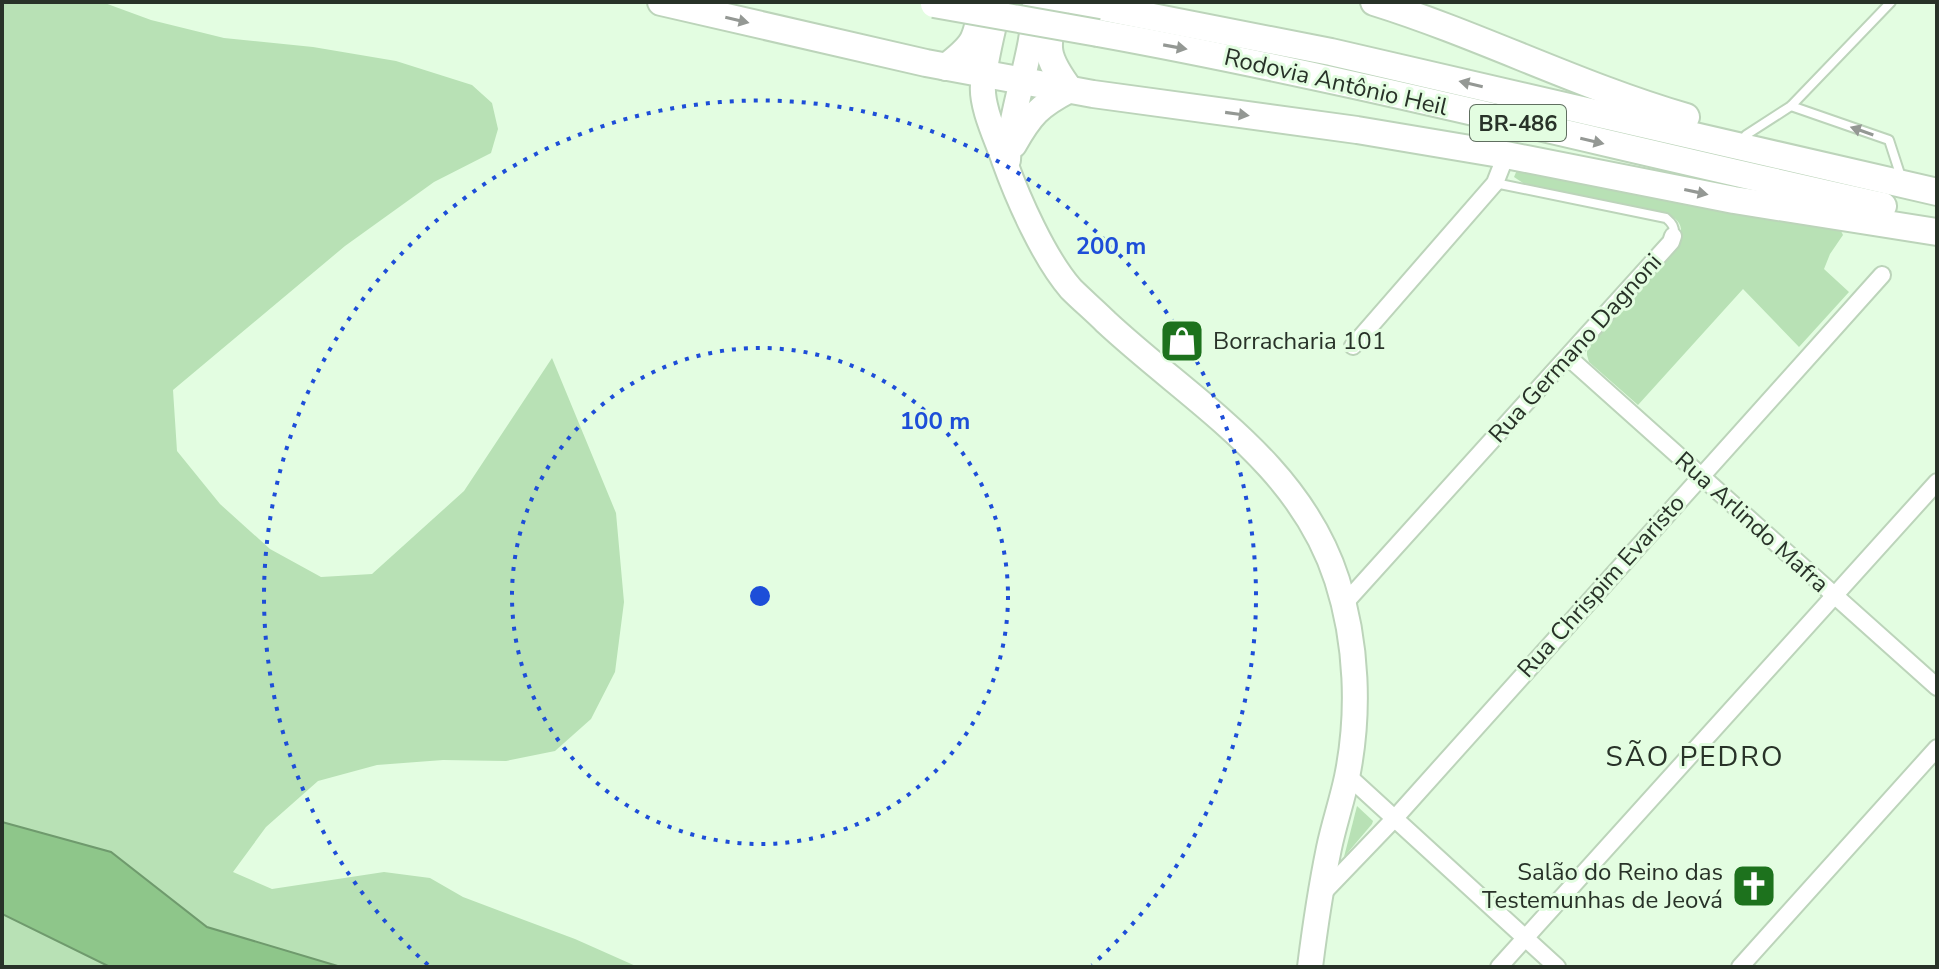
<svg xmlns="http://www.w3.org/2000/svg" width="1939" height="969" font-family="'Nunito Sans',sans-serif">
<rect width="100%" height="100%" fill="#e3fde1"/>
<!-- green -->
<g fill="#b8e1b5">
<path d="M2,2h100l49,18 73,18 89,9 83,14 76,24 20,18 6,26 -7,24 -57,29 -89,64 -172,144 4,61 43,53 50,45 51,28 51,-3 92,-83 88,-133 64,155 8,89 -9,70 -24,47 -36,32 -49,10 -63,-1 -66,5 -59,16 -52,46 -33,45 39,17 112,-17 46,6 33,19 112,42 63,28h-297l-134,-40 -96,-75 -109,-30z"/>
<path d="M1517,170l324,61 2,4 -13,19 -6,15 25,23 -50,55 -56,-58 -105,116 -49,-43 -2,-7v-6l92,-103c4,-18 4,-25 -14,-33l-80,-15 -62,-15 -9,-6z"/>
<path d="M1357,806l16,15 -1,3 -28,33z"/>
<path d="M2,914l108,53h-108z"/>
</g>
<!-- water -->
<path fill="#8ec68a" stroke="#6f9a6d" stroke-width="2" d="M2,822l109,30 96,75 134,40h-231l-108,-53z"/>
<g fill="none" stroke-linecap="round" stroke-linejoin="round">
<!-- lane casing -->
<g stroke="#bcd4ba" stroke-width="12">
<g id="lane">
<path d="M1791,106l98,34 12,37"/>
<path d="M1746,135l45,-29 100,-104"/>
<path d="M1495,183l171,35c6,5 9,9 8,18"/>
</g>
</g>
<!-- street casing -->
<g stroke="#bcd4ba" stroke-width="20">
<g id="street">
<path d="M1353,346l142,-163 11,-28"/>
<path d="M1568,357l369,330"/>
<path d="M1344,604l327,-362 2,-6"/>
<path d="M1347,775l210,192"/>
<path d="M1321,895l74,-77 487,-543"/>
<path d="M1499,967l438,-485"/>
<path d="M1740,967l197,-219"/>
</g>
</g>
<!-- secondary casing -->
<g stroke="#bcd4ba" stroke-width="28">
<g id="secondary">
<path d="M999,2c-5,26 -14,56 -16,83 -2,22 14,54 21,75 14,39 40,98 67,129 11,11 24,22 35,33 86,80 193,140 231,258 20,62 23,133 10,197 -5,24 -13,47 -18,71 -8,39 -14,79 -19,119"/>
<path d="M1014,145c17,-30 25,-39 56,-55"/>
<path d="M1008,160c2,-53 26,-104 27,-158"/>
</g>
</g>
<!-- primary casing -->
<g stroke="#bcd4ba" stroke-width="30">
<g id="primary">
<path d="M661,2l265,61 167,31 264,36 149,25 228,45 203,32"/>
<path d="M1058,2c-11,44 -17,49 12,88"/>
<path d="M1076,2l255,50 606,140"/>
<path d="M1374,2c106,33 205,84 312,115"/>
<path d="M1098,33c264,48 524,116 785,173"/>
<path d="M946,67c31,-24 30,-28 37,-65"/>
</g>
</g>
<!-- lane -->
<use href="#lane" stroke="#fff" stroke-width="8"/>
<!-- street -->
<use href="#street" stroke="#fff" stroke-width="16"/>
<!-- secondary -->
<use href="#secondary" stroke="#fff" stroke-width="24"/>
<!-- primary -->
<use href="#primary" stroke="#fff" stroke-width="26"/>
<!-- primary-bridge casing -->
<g stroke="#bcd4ba" stroke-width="30" stroke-linecap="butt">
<path id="primary-bridge" d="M934,4l164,29"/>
</g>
<!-- primary-bridge -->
<use href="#primary-bridge" stroke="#fff" stroke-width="26"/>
</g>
<!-- one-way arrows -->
<defs><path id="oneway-solid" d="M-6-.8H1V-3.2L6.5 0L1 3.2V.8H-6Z" transform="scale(2)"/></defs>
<g fill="#949894">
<use href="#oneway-solid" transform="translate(737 20) rotate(13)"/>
<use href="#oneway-solid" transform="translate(1175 47) rotate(10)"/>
<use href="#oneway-solid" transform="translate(1471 84) rotate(-167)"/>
<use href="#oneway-solid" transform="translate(1237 114) rotate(8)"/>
<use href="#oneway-solid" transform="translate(1862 131) rotate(-161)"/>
<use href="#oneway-solid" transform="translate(1592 141) rotate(13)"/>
<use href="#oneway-solid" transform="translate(1696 192) rotate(12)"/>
</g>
<!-- distance rings -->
<g fill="none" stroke="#1d4ed8" stroke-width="4" stroke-dasharray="4 8">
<circle cx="760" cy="596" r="248"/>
<path d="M428 965A496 496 0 1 1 1092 965"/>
</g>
<!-- icons -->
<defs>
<g id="shop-square" transform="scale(2.3)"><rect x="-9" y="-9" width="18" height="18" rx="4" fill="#1d721d" stroke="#e3fde1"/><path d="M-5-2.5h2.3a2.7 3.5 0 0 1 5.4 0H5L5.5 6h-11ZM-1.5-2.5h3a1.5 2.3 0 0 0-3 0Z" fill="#fff"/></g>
<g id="church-square" transform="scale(2.3)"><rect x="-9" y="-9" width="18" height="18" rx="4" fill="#1d721d" stroke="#e3fde1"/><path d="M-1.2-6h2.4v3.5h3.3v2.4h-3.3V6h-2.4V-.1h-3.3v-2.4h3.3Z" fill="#fff"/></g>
</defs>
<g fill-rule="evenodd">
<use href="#shop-square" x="1182" y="341"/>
<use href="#church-square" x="1754" y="886"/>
</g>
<g text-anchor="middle" stroke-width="6" stroke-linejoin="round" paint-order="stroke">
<!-- shield labels -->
<rect fill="#e3fde1" stroke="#606f60" stroke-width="2" x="1470" y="105" width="96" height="36" rx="6"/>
<g font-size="22" font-weight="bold" fill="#283228">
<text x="1518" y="131">BR-486</text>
</g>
<!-- street labels -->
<g font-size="24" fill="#283228" stroke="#e3fde1">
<text transform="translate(1336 82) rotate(13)" y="8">Rodovia Antônio Heil</text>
<text transform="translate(1575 348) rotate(-48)" y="8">Rua Germano Dagnoni</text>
<text transform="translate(1752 522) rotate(42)" y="8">Rua Arlindo Mafra</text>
<text transform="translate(1601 586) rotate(-48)" y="8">Rua Chrispim Evaristo</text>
</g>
<!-- poi labels -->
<g font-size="24" fill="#283228" stroke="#e3fde1" text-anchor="start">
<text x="1213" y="349">Borracharia 101</text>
<text x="1723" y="880" text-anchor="end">Salão do Reino das<tspan x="1723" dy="28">Testemunhas de Jeová</tspan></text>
</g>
<!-- quarter labels -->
<g font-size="28" letter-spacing="2" fill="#283228" stroke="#e3fde1">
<text x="1695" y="766">SÃO PEDRO</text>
</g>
</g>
<circle cx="760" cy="596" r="12" fill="#1d4ed8" stroke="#e3fde1" stroke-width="4"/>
<g font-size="24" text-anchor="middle" font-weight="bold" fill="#1d4ed8" stroke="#e3fde1" stroke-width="6" stroke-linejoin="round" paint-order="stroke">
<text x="1111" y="254">200 m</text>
<text x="935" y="429">100 m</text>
</g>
<!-- border -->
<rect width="1939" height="969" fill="none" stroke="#283228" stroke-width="8"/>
</svg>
